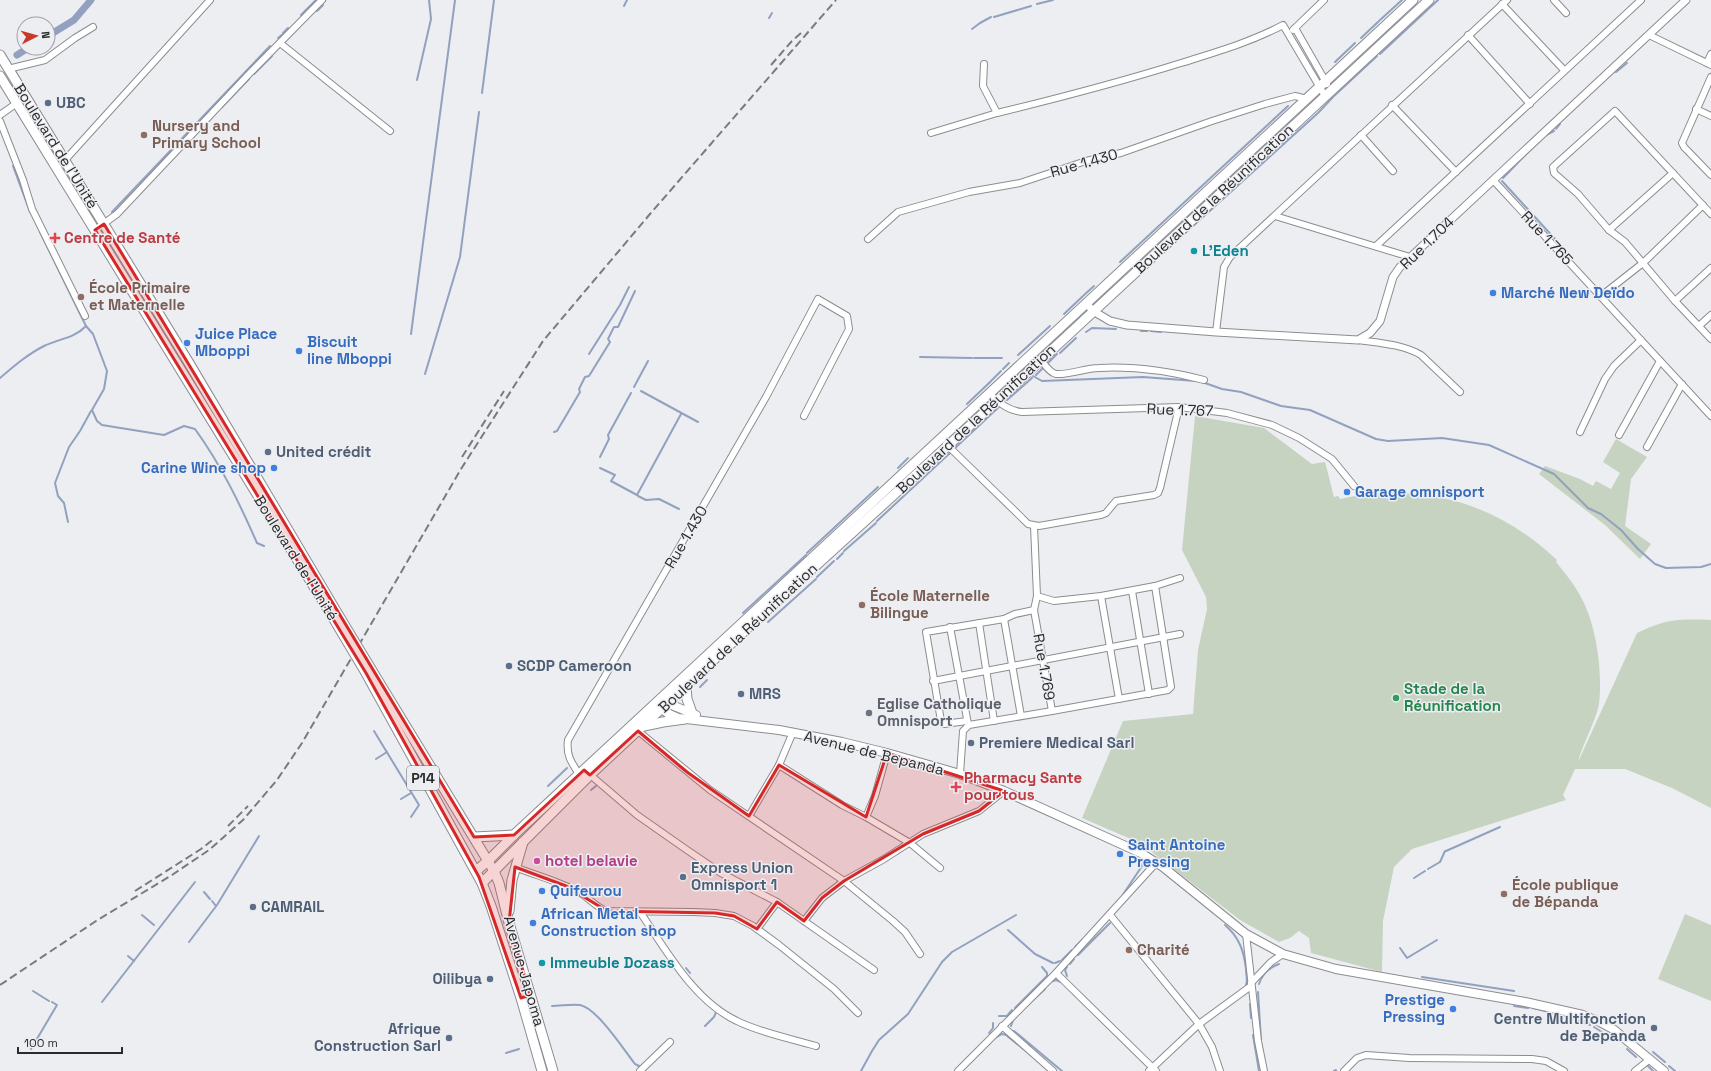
<svg xmlns="http://www.w3.org/2000/svg" width="1711" height="1071" font-family="'Space Grotesk',sans-serif">
<rect width="100%" height="100%" fill="#edeef2"/>
<!-- green -->
<g fill="#c6d3c1">
<path d="M1195,416l69,12 48,36 13,-2 9,35 4,-1 2,3c16,-4 31,-5 48,-6 67,-1 121,22 169,67l-1,2c8,10 16,19 22,30 18,28 25,79 21,112 -3,17 -17,41 -21,58l59,-129c29,-14 42,-14 74,-13v188l-39,-20 -47,-19h-50l-12,26 3,5 -154,49 -18,18 -11,54 -1,51 -71,-19 -2,-15 -10,-7 -9,7 -11,4 -39,-22 -100,-77 -58,-25 41,-97 70,-7 5,-64 9,-41 -1,-12 -24,-47z"/>
<path d="M1616,439l31,18 -16,22 -6,47 26,18 -11,15 -35,-34 -66,-51 6,-8 35,13 13,7 3,-5 15,8 9,-16 -17,-11z"/>
<path d="M1685,914l26,11v76l-53,-22z"/>
</g>
<g fill="none" stroke-linecap="round" stroke-linejoin="round">
<!-- stream -->
<g stroke="#91a1bf" stroke-width="2">
<path d="M1037,4l16,-4"/>
<path d="M624,6l3,-6"/>
<path d="M317,11l6,-6"/>
<path d="M301,15l15,-15"/>
<path d="M994,17l37,-11"/>
<path d="M769,18l3,-5"/>
<path d="M1380,20l22,-20"/>
<path d="M972,29l8,-6 11,-6"/>
<path d="M283,33l5,-5"/>
<path d="M278,38l5,-4"/>
<path d="M1361,38l18,-17"/>
<path d="M1380,54l58,-54"/>
<path d="M1335,62l20,-19"/>
<path d="M1616,72l11,-9"/>
<path d="M254,74l18,-18"/>
<path d="M417,80l14,-61 -2,-19"/>
<path d="M482,93l12,-93"/>
<path d="M1334,96l43,-40"/>
<path d="M221,108l28,-29"/>
<path d="M1556,129l4,-5"/>
<path d="M1544,136l10,-5"/>
<path d="M179,152l5,-5"/>
<path d="M13,166l17,46"/>
<path d="M1503,178l31,-32"/>
<path d="M1502,181l63,69"/>
<path d="M112,212l158,-166"/>
<path d="M40,232l46,94 7,8 14,37 -3,18 -12,21 5,11 5,4 62,10 20,-9 11,3c26,36 44,73 62,114l7,3"/>
<path d="M1120,262l168,-156"/>
<path d="M1141,273l177,-160 15,-16"/>
<path d="M1084,295l10,-9"/>
<path d="M1064,314l19,-18"/>
<path d="M1141,331h6"/>
<path d="M1151,331l10,1"/>
<path d="M1086,332l6,-4 24,1"/>
<path d="M411,334l44,-334"/>
<path d="M1060,353l16,-15"/>
<path d="M589,354l31,-49 9,-18"/>
<path d="M1018,355l32,-29"/>
<path d="M920,357l52,1"/>
<path d="M974,358h28"/>
<path d="M1003,369l6,-6"/>
<path d="M425,374l35,-117 19,-145"/>
<path d="M1036,375l21,-21"/>
<path d="M1033,376l9,5 101,-4 53,4"/>
<path d="M0,378c14,-12 28,-24 44,-32 14,-7 31,-8 42,-20"/>
<path d="M1202,382l20,7 19,3 40,14 29,4 66,29 12,2 54,-3 47,7 65,29 34,34 13,6 20,16 17,19 17,15 11,4 35,-1 10,-3"/>
<path d="M989,383l12,-12"/>
<path d="M634,387l14,-26"/>
<path d="M641,391l57,31"/>
<path d="M1007,400l25,-22"/>
<path d="M967,404l22,-21"/>
<path d="M554,432l3,-1 23,-39 -1,-3 6,-12 4,-1 21,-34 -2,-3 6,-12h4l17,-36"/>
<path d="M954,449l47,-44"/>
<path d="M600,457l9,-18 -1,-4 23,-42"/>
<path d="M600,468l15,7 -4,6 26,14"/>
<path d="M898,468l10,-10"/>
<path d="M637,495l44,-81"/>
<path d="M638,496l8,4 13,-1 20,10"/>
<path d="M877,521l74,-69"/>
<path d="M68,522l-4,-19 -6,-7 -3,-13 14,-36 11,-16 11,-20"/>
<path d="M844,551l32,-28"/>
<path d="M807,553l71,-66"/>
<path d="M837,559l6,-6"/>
<path d="M817,577l17,-16"/>
<path d="M743,613l63,-58"/>
<path d="M768,622l48,-43"/>
<path d="M700,687l7,-7"/>
<path d="M374,731l45,74 -8,12"/>
<path d="M376,759l11,-7"/>
<path d="M548,786l19,-18"/>
<path d="M591,790l5,-4"/>
<path d="M401,799l10,-6"/>
<path d="M1446,851l54,-24"/>
<path d="M1428,869l12,-7 5,-11"/>
<path d="M1414,878l11,-7"/>
<path d="M204,892l6,7"/>
<path d="M1122,896l20,-30 1,-5 -4,-5"/>
<path d="M212,901l4,5"/>
<path d="M142,915l12,10"/>
<path d="M1225,925c14,12 19,26 21,44 0,6 2,11 0,16"/>
<path d="M1008,930l27,24 18,9"/>
<path d="M189,942l28,-37 42,-69"/>
<path d="M1075,947l8,-8"/>
<path d="M1400,948l7,10 30,-18"/>
<path d="M1078,955l32,-32"/>
<path d="M128,956l6,5"/>
<path d="M1062,960l10,-10"/>
<path d="M1055,963l5,-2"/>
<path d="M1070,964l4,-5"/>
<path d="M1067,967l-2,3 2,6"/>
<path d="M686,968l4,5"/>
<path d="M1422,977l92,14"/>
<path d="M1050,982l6,-2 5,2"/>
<path d="M1259,984c3,-10 9,-16 20,-20"/>
<path d="M33,991l16,10"/>
<path d="M1258,992l3,48"/>
<path d="M1032,1001l13,-12"/>
<path d="M102,1002l93,-120"/>
<path d="M1250,1004l1,14"/>
<path d="M552,1006c9,0 19,-2 28,-1 17,3 44,45 55,59l6,3"/>
<path d="M1514,1006l14,2"/>
<path d="M1015,1008l32,-32v-3l-5,-6"/>
<path d="M1533,1008l16,4"/>
<path d="M1552,1012l16,5"/>
<path d="M999,1016h8l5,-6"/>
<path d="M1570,1018l5,1"/>
<path d="M1578,1021l12,4"/>
<path d="M705,1026l9,-9 3,-7"/>
<path d="M1011,1026l2,-6"/>
<path d="M1594,1027l22,14"/>
<path d="M1014,1031l48,40"/>
<path d="M989,1033l4,-5v-5"/>
<path d="M1253,1035l6,36"/>
<path d="M995,1038l7,-4 4,1 20,16"/>
<path d="M31,1049l26,-44 -5,-3"/>
<path d="M1627,1049l9,8"/>
<path d="M1653,1052l12,10"/>
<path d="M506,1053l13,-4"/>
<path d="M1648,1066l5,5"/>
<path d="M1669,1066l6,5"/>
<path d="M861,1071l11,-20 7,-11 29,-26 34,-52 10,-10 64,-37"/>
<path d="M1334,1071l2,-1"/>
</g>
<!-- canal -->
<g stroke="#91a1bf" stroke-width="7">
<path d="M48,36l26,-16 17,-20"/>
<path d="M17,55l11,-7"/>
</g>
<!-- minor casing -->
<g stroke="#8c8d91" stroke-width="8">
<g id="minor">
<path d="M1554,0l12,13"/>
<path d="M1502,4l62,66"/>
<path d="M1295,28l32,56"/>
<path d="M1293,30l31,-30"/>
<path d="M1468,35l62,69"/>
<path d="M1649,35l62,30"/>
<path d="M280,43l110,88"/>
<path d="M1707,63l4,-9"/>
<path d="M984,64l-1,22 14,27c62,-15 123,-31 184,-50 35,-11 70,-21 102,-38l42,71"/>
<path d="M8,69l37,-9 30,-22 18,-11"/>
<path d="M1711,77l-29,66 2,4 27,28"/>
<path d="M1392,105l64,67"/>
<path d="M1696,109l15,7"/>
<path d="M0,115l17,-12"/>
<path d="M0,121l23,59 9,29 53,107"/>
<path d="M931,133l66,-20"/>
<path d="M1361,135l32,36"/>
<path d="M65,160l145,-160"/>
<path d="M1493,180l218,236"/>
<path d="M1711,214l-96,-103 -62,56 1,6 24,21 31,36 16,12 50,59 36,38"/>
<path d="M1275,216l135,41"/>
<path d="M95,230l22,-16 132,-140 73,-74"/>
<path d="M1609,230l64,-57"/>
<path d="M868,239l30,-27 71,-20 51,-9 66,-22 35,-8 91,-32 53,-17 30,-8 12,3"/>
<path d="M1376,246l265,-246"/>
<path d="M1601,296l42,-33 60,-58"/>
<path d="M1675,301l36,-33"/>
<path d="M1699,326l12,-11"/>
<path d="M1216,332l8,-65 6,-10 277,-257"/>
<path d="M1358,340c21,3 44,4 63,15l39,37"/>
<path d="M1041,360c4,5 9,13 15,14 14,1 29,-6 43,-6 36,-2 70,3 105,12"/>
<path d="M989,393c10,10 20,18 33,19l157,-5 48,6 45,12 27,13 33,21 22,27"/>
<path d="M1580,432l25,-53 9,-13 27,-26"/>
<path d="M1619,435l41,-74"/>
<path d="M946,444l74,72 8,8 11,2 62,-11 5,-2 10,-12 38,-6 4,-2 2,-5 19,-81"/>
<path d="M1647,447l35,-63"/>
<path d="M1034,526l3,70 -3,14 18,101 116,-21 3,-3 -16,-101"/>
<path d="M1132,591l17,103"/>
<path d="M1037,596l17,5 47,-5 54,-10 25,-8"/>
<path d="M1101,596l18,103"/>
<path d="M1004,619l17,97"/>
<path d="M979,623l15,98"/>
<path d="M950,627l18,97"/>
<path d="M933,681l247,-47"/>
<path d="M967,721l-23,3 -3,-3 -15,-89 78,-13 11,-5 19,-4"/>
<path d="M638,731l72,59 134,91 49,40 12,11 15,22"/>
<path d="M779,765l63,40 24,12 44,26 30,25"/>
<path d="M588,773l49,42 50,35 34,23 56,29 97,68"/>
<path d="M579,774c-8,-12 -13,-19 -11,-34l198,-343 52,-98 29,17 2,13 -45,87"/>
<path d="M960,774l3,-43 6,-6 83,-14"/>
<path d="M749,816l30,-51 14,-33"/>
<path d="M866,817l9,-21 12,-43"/>
<path d="M515,867c22,9 47,15 67,27 9,6 15,14 25,17l86,1 22,1 19,3 19,10 26,19 55,44 24,24"/>
<path d="M640,912c26,38 54,89 97,109 24,12 52,17 79,25"/>
<path d="M1110,915l89,109 13,23 8,24"/>
<path d="M804,921l18,-23 22,-17 40,-22 39,-25 56,-23 25,-20"/>
<path d="M757,929l20,-27"/>
<path d="M1246,934l12,107 6,30"/>
<path d="M1056,973l100,98"/>
<path d="M1251,983l20,-21 12,-8"/>
<path d="M1002,1026l51,45"/>
<path d="M640,1071l30,-29"/>
<path d="M958,1071l98,-98 100,-110"/>
<path d="M1149,1071l50,-47 52,-38"/>
<path d="M1344,1071l13,-13 9,-3 43,3 123,1 14,2 18,10"/>
<path d="M1635,1071l15,-12"/>
</g>
</g>
<!-- tertiary casing -->
<g stroke="#8c8d91" stroke-width="9">
<path id="tertiary" d="M1086,303l7,8 17,10 17,4 89,7 142,8 12,-7 10,-12 13,-44 7,-10 286,-267"/>
</g>
<!-- secondary casing -->
<g stroke="#8c8d91" stroke-width="10">
<g id="secondary">
<path d="M663,700l4,3 29,12"/>
<path d="M657,705l10,8 11,5 101,12 63,12 45,11 73,21 44,17 137,62 22,14 83,67 37,20 53,15 189,33 58,13 17,7 13,7 51,42"/>
</g>
</g>
<!-- primary casing -->
<g stroke="#8c8d91" stroke-width="11">
<g id="primary">
<path d="M0,55l189,308 147,248"/>
<path d="M0,76l332,540"/>
<path d="M371,669l123,202 5,12 10,40 44,148"/>
<path d="M366,673l116,210 9,23 30,92 21,73"/>
<path d="M686,686l1,13 5,14"/>
<path d="M644,726l19,-4 22,-3"/>
<path d="M474,837l40,-2"/>
<path d="M476,871l13,-11 28,-28c298,-278 598,-554 896,-832"/>
<path d="M482,883l108,-108 177,-165 230,-209 432,-401"/>
<path d="M509,911l3,-31 11,-38"/>
</g>
</g>
<!-- minor -->
<use href="#minor" stroke="#fff" stroke-width="6"/>
<!-- tertiary -->
<use href="#tertiary" stroke="#fff" stroke-width="7"/>
<!-- secondary -->
<use href="#secondary" stroke="#fff" stroke-width="8"/>
<!-- primary -->
<use href="#primary" stroke="#fff" stroke-width="9"/>
<!-- rail -->
<g stroke="#7a7b7d" stroke-width="2" stroke-dasharray="8 4" stroke-linecap="butt">
<path d="M771,65l21,-24 9,-8"/>
<path d="M462,457l42,-66"/>
<path d="M228,826l20,-20"/>
<path d="M135,891l66,-42 14,-11"/>
<path d="M0,985l96,-64 76,-46 37,-25 34,-30 34,-40 25,-37 159,-274 82,-128 107,-127 186,-214"/>
</g>
<!-- primary-bridge casing -->
<g stroke="#8c8d91" stroke-width="11" stroke-linecap="butt">
<g id="primary-bridge">
<path d="M336,611l35,58"/>
<path d="M332,616l34,57"/>
</g>
</g>
<!-- primary-bridge -->
<use href="#primary-bridge" stroke="#fff" stroke-width="9"/>
</g>
<!-- marked area -->
<path fill="#d62828" fill-opacity="0.2" stroke="#d62828" stroke-width="3" stroke-linejoin="round" d="M104,224l370,613 40,-2 70,-65 6,5 48,-44 49,41 62,44 30,-51 87,52 21,-64 117,38 -25,20 -56,23 -79,47 -22,17 -18,23 -27,-19 -20,27 -23,-13 -19,-3 -108,-2 -41,-25 -51,-19 -6,56 21,72 -9,3 -42,-121 -113,-204 -271,-443z"/>
<!-- markers -->
<g fill="#5c6f8a" stroke="#edeef2" stroke-width="1.5">
<circle cx="48" cy="103" r="4"/>
<circle cx="268" cy="452" r="4"/>
<circle cx="509" cy="666" r="4"/>
<circle cx="741" cy="694" r="4"/>
<circle cx="971" cy="743" r="4"/>
<circle cx="683" cy="877" r="4"/>
<circle cx="253" cy="907" r="4"/>
<circle cx="490" cy="979" r="4"/>
<circle cx="1654" cy="1028" r="4"/>
<circle cx="449" cy="1038" r="4"/>
</g>
<g fill="#8d6e63" stroke="#edeef2" stroke-width="1.5">
<circle cx="144" cy="135" r="4"/>
<circle cx="81" cy="297" r="4"/>
<circle cx="862" cy="605" r="4"/>
<circle cx="1504" cy="894" r="4"/>
<circle cx="1129" cy="950" r="4"/>
</g>
<g fill="#e0444e" stroke="#edeef2" stroke-width="1.5">
<path d="M53 232h4v4h4v4h-4v4h-4v-4h-4v-4h4z"/>
<path d="M954 781h4v4h4v4h-4v4h-4v-4h-4v-4h4z"/>
</g>
<g fill="#0f9aa8" stroke="#edeef2" stroke-width="1.5">
<circle cx="1194" cy="251" r="4"/>
<circle cx="542" cy="963" r="4"/>
</g>
<g fill="#3f7fe0" stroke="#edeef2" stroke-width="1.5">
<circle cx="1493" cy="293" r="4"/>
<circle cx="187" cy="343" r="4"/>
<circle cx="299" cy="351" r="4"/>
<circle cx="274" cy="468" r="4"/>
<circle cx="1347" cy="492" r="4"/>
<circle cx="1120" cy="854" r="4"/>
<circle cx="542" cy="891" r="4"/>
<circle cx="533" cy="923" r="4"/>
<circle cx="1453" cy="1009" r="4"/>
</g>
<circle fill="#2e9e5b" stroke="#edeef2" stroke-width="1.5" cx="1396" cy="698" r="4"/>
<circle fill="#6b7280" stroke="#edeef2" stroke-width="1.5" cx="869" cy="713" r="4"/>
<circle fill="#d1479c" stroke="#edeef2" stroke-width="1.5" cx="537" cy="861" r="4"/>
<g text-anchor="middle" stroke-width="3" stroke-linejoin="round" paint-order="stroke">
<!-- shield labels -->
<rect fill="#edeef2" stroke="#656668" stroke-width="1" x="407" y="766" width="32" height="24" rx="3"/>
<g font-size="14" font-weight="bold" fill="#2b2b2d">
<text x="423" y="783">P14</text>
</g>
<!-- service labels -->
<g font-size="15" font-weight="bold" fill="#4e5e75" stroke="#edeef2" text-anchor="start">
<text x="56" y="108">UBC</text>
<text x="276" y="457">United crédit</text>
<text x="517" y="671">SCDP Cameroon</text>
<text x="749" y="699">MRS</text>
<text x="979" y="748">Premiere Medical Sarl</text>
<text x="691" y="873">Express Union<tspan x="691" dy="17">Omnisport 1</tspan></text>
<text x="261" y="912">CAMRAIL</text>
<text x="482" y="984" text-anchor="end">Oilibya</text>
<text x="1646" y="1024" text-anchor="end">Centre Multifonction<tspan x="1646" dy="17">de Bepanda</tspan></text>
<text x="441" y="1034" text-anchor="end">Afrique<tspan x="441" dy="17">Construction Sarl</tspan></text>
</g>
<!-- education labels -->
<g font-size="15" font-weight="bold" fill="#785e54" stroke="#edeef2" text-anchor="start">
<text x="152" y="131">Nursery and<tspan x="152" dy="17">Primary School</tspan></text>
<text x="89" y="293">École Primaire<tspan x="89" dy="17">et Maternelle</tspan></text>
<text x="870" y="601">École Maternelle<tspan x="870" dy="17">Bilingue</tspan></text>
<text x="1512" y="890">École publique<tspan x="1512" dy="17">de Bépanda</tspan></text>
<text x="1137" y="955">Charité</text>
</g>
<!-- street labels -->
<g font-size="15" fill="#2b2b2d" stroke="#edeef2">
<text transform="translate(56 146) rotate(58)" y="5">Boulevard de l'Unité</text>
<text transform="translate(1084 163) rotate(-16)" y="5">Rue 1.430</text>
<text transform="translate(1214 199) rotate(-43)" y="5">Boulevard de la Réunification</text>
<text transform="translate(1547 238) rotate(47)" y="5">Rue 1.765</text>
<text transform="translate(1427 243) rotate(-44)" y="5">Rue 1.704</text>
<text transform="translate(1180 410) rotate(2)" y="5">Rue 1.767</text>
<text transform="translate(976 419) rotate(-43)" y="5">Boulevard de la Réunification</text>
<text transform="translate(686 537) rotate(-60)" y="5">Rue 1.430</text>
<text transform="translate(296 558) rotate(58)" y="5">Boulevard de l'Unité</text>
<text transform="translate(738 638) rotate(-43)" y="5">Boulevard de la Réunification</text>
<text transform="translate(1044 667) rotate(80)" y="5">Rue 1.769</text>
<text transform="translate(874 753) rotate(14)" y="5">Avenue de Bepanda</text>
<text transform="translate(524 971) rotate(74)" y="5">Avenue Japoma</text>
</g>
<!-- health labels -->
<g font-size="15" font-weight="bold" fill="#be3a42" stroke="#edeef2" text-anchor="start">
<text x="64" y="243">Centre de Santé</text>
<text x="964" y="783">Pharmacy Sante<tspan x="964" dy="17">pour tous</tspan></text>
</g>
<!-- culture labels -->
<g font-size="15" font-weight="bold" fill="#0d838f" stroke="#edeef2" text-anchor="start">
<text x="1202" y="256">L'Eden</text>
<text x="550" y="968">Immeuble Dozass</text>
</g>
<!-- shop labels -->
<g font-size="15" font-weight="bold" fill="#366cbe" stroke="#edeef2" text-anchor="start">
<text x="1501" y="298">Marché New Deïdo</text>
<text x="195" y="339">Juice Place<tspan x="195" dy="17">Mboppi</tspan></text>
<text x="307" y="347">Biscuit<tspan x="307" dy="17">line Mboppi</tspan></text>
<text x="266" y="473" text-anchor="end">Carine Wine shop</text>
<text x="1355" y="497">Garage omnisport</text>
<text x="1128" y="850">Saint Antoine<tspan x="1128" dy="17">Pressing</tspan></text>
<text x="550" y="896">Quifeurou</text>
<text x="541" y="919">African Metal<tspan x="541" dy="17">Construction shop</tspan></text>
<text x="1445" y="1005" text-anchor="end">Prestige<tspan x="1445" dy="17">Pressing</tspan></text>
</g>
<!-- leisure labels -->
<g font-size="15" font-weight="bold" fill="#27864d" stroke="#edeef2" text-anchor="start">
<text x="1404" y="694">Stade de la<tspan x="1404" dy="17">Réunification</tspan></text>
</g>
<!-- worship labels -->
<g font-size="15" font-weight="bold" fill="#5b616d" stroke="#edeef2" text-anchor="start">
<text x="877" y="709">Eglise Catholique<tspan x="877" dy="17">Omnisport</tspan></text>
</g>
<!-- hotel labels -->
<g font-size="15" font-weight="bold" fill="#b23c85" stroke="#edeef2" text-anchor="start">
<text x="545" y="866">hotel belavie</text>
</g>
</g>
<!-- north arrow -->
<g transform="translate(36 36) rotate(84)"><circle r="19" fill="#edeef2" stroke="#9fa0a3"/>
<path d="M0-3L7 15L0 10L-7 15Z" fill="#c73a29"/>
<text y="-6" font-size="11" font-weight="bold" text-anchor="middle" fill="#2b2b2d">N</text>
</g>
<!-- scale -->
<path d="M18 1047v6h104v-6" fill="none" stroke="#2b2b2d" stroke-width="2"/>
<text x="24" y="1047" font-size="12" fill="#2b2b2d" stroke="#edeef2" stroke-width="3" paint-order="stroke">100 m</text>
</svg>
